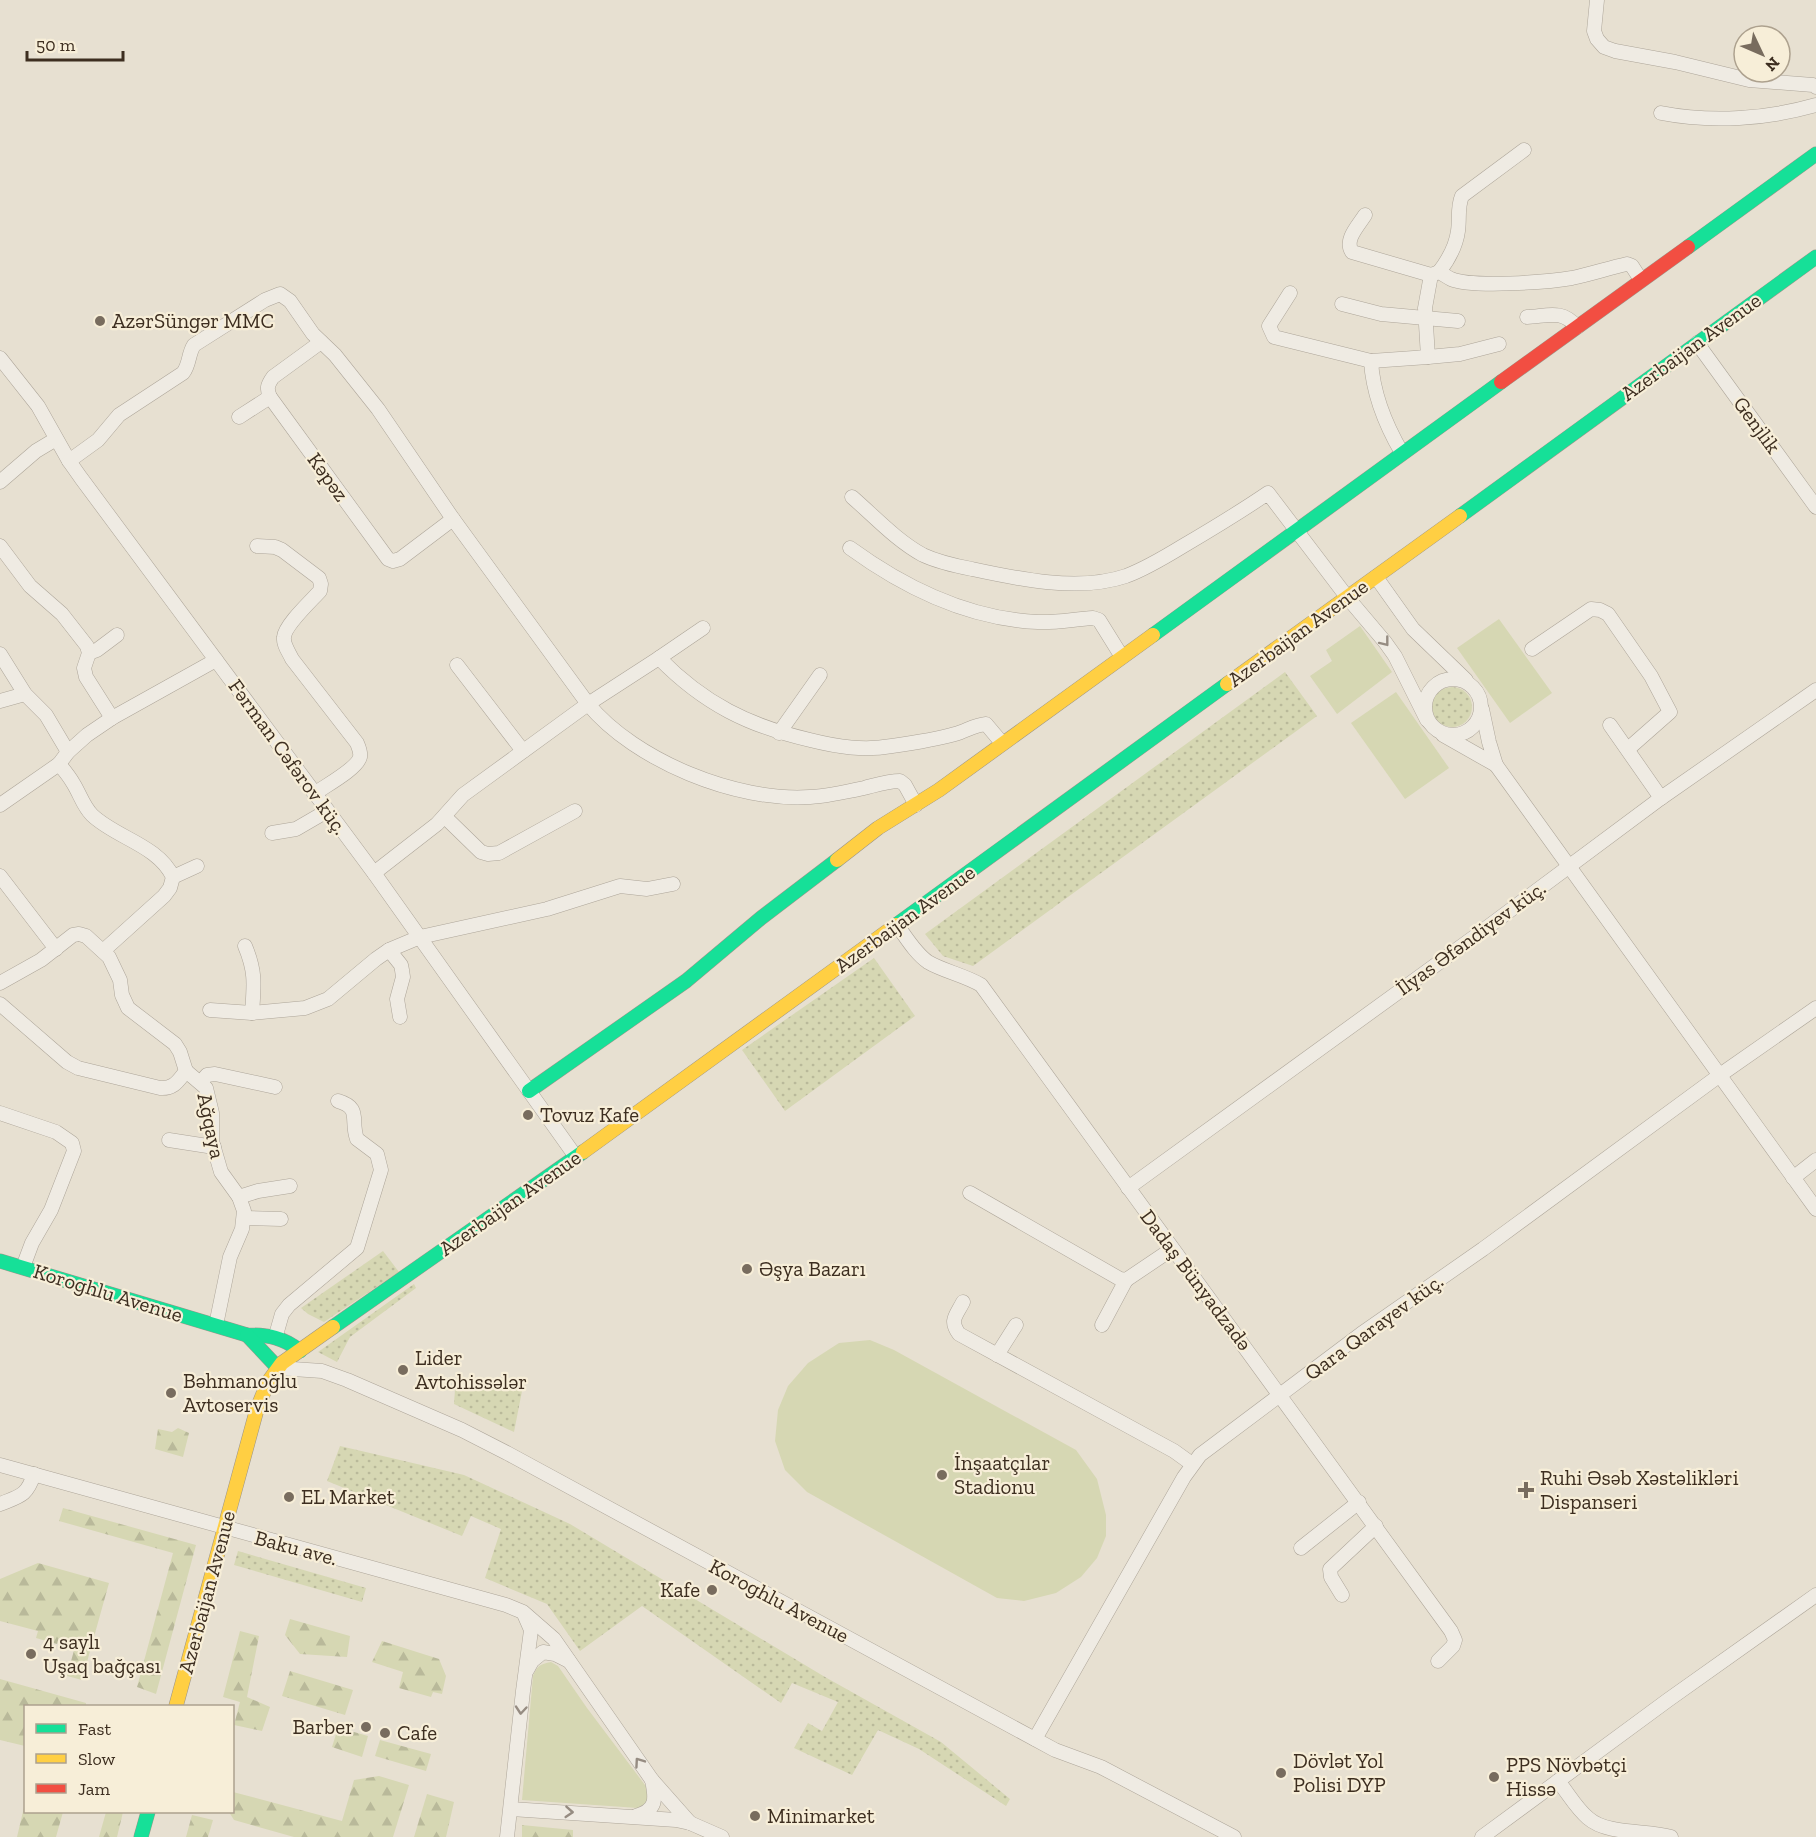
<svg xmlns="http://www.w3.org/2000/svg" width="1816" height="1837" font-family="'Zilla Slab',serif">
<defs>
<pattern id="grass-dots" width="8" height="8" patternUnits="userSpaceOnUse" patternTransform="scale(1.5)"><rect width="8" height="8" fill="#d6d7b3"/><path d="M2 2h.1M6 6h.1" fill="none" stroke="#b9b99a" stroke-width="1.8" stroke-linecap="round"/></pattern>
<pattern id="forest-firs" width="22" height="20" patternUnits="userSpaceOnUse" patternTransform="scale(1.5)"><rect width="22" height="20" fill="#d6d7b3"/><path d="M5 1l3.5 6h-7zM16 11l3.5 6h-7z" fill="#b9b99a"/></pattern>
</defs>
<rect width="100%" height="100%" fill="#e7e0d1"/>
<!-- grass -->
<g fill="url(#grass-dots)">
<path d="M1285,672l32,44 -344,250 -30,-10 -18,-22z"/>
<circle cx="1452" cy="707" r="20"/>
<path d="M874,958l41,58 -130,95 -43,-61z"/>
<path d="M383,1251l16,21 -75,50 -16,-8 -7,-6z"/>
<path d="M414,1284l2,4 -66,49 -13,25 -19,-10z"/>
<path d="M523,1386l-9,46 -60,-28 1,-15z"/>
<path d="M340,1446l124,29 106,49 255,153 116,65 69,57 -4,7 -87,-57 -41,-19 -26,45 -58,-27 14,-25 14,8 16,-29 -46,-19 -11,20 -139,-97 -62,45 -33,-47 -62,-26 16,-49 -30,-13 -9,20 -135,-55z"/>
<path d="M238,1551l128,37 -4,14 -128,-37z"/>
</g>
<!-- forest -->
<g fill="url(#forest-firs)">
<path d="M178,1428l11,5 -6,24 -28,-8 3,-20 14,3z"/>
<path d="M63,1508l133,37 -40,149 -19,-7 36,-134 -114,-32z"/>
<path d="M38,1563l71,20 -27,97 -15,-4 9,-33 -17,-5 -2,6 -21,-6 2,-7 -38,-10v-42z"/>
<path d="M290,1619l60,17 -3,21 -47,-3 -15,-19z"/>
<path d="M240,1631l19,5 -12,61 23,10 -8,24 -28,-6 6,-23 -17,-5z"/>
<path d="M382,1641l57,18 7,17 -4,18 -9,-2 -2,5 -32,-9 4,-16 -31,-10z"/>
<path d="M290,1671l63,19 -8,25 -63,-19z"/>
<path d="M0,1679l86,24 -1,3h-59l-1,40 -25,-6z"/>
<path d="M337,1731l11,4 6,-3 14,4 -6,21 -30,-10z"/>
<path d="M380,1740l51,14 -5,17 -51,-15z"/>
<path d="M379,1776l30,9 -16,52h-99l-60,-17 -5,-8h3l1,-20 109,29 12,-41z"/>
<path d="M427,1794l27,8 -8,35h-32z"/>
<path d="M25,1803l1,9h37l-7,25h-39z"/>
<path d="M106,1812h17l-6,25h-18z"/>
<path d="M192,1815l21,5 -5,17h-22z"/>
<path d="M522,1825l51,5v7h-51z"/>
</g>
<!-- park -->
<g fill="#d6d7b3">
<path d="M1499,619l53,74 -42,30 -53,-75z"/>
<path d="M1360,626l32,46 -55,42 -27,-38 22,-15 -6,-11z"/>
<path d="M1396,692l53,76 -44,31 -54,-76z"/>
<path d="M870,1340l24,10 182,100 21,29 9,36v21l-9,22 -16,19 -25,16 -32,8 -27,-3 -190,-106 -22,-22 -10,-29 3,-31 10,-24 20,-23 31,-20z"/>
<path d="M551,1662l7,4 29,42 61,81 1,6 -4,9 -7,4 -116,-8 11,-124c4,-10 7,-12 18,-14z"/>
</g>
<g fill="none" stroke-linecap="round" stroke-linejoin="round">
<!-- street casing -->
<g stroke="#ada599" stroke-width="15">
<g id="street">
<path d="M1597,0l-3,31 3,8 7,8 11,4 60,11 74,18 64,5 3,2"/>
<path d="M1661,113c51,10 106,6 155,-8"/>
<path d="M1365,215c-7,11 -21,25 -13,37l79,23"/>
<path d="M1439,272c10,-13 17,-26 19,-41 2,-13 -1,-23 4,-35l62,-46"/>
<path d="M1290,293l-21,33 5,11 97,24"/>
<path d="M1342,304l39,10 77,7"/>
<path d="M1527,317c21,-1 35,-8 50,10"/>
<path d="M321,342l-48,35c-5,7 -7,11 -3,20l118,162 5,2 7,-2 53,-40"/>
<path d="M1697,343l119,164"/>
<path d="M1428,357l32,-3 39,-10"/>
<path d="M0,358l38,48 31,55 12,17 293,395 202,284"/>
<path d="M239,417l31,-20"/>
<path d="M1402,453c-17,-29 -29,-58 -31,-92l57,-4 -3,-49 6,-33 8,-3c4,2 8,5 12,7 21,9 98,3 121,-1 19,-4 37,-10 55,-14l5,2 9,14"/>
<path d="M69,461l29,-21 21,-25 64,-42c7,-9 5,-19 11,-28l71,-45 15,-6 10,7 23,33 22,21 43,54 75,110 135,185c47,57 149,98 222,93 18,-1 36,-5 54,-9 12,-3 24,-7 36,-7l5,4 11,20"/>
<path d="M0,482l36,-31 20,-12"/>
<path d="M852,497c23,20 45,44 71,58 15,7 33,11 49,14 46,10 107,23 154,7 19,-7 39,-19 57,-30 29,-17 57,-34 85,-53l79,104 38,45 10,14 32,64"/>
<path d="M0,546l30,40 32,28 25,32 2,7 -5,15 2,9 26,41"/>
<path d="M257,546l18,1 7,3 37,28 2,6 -1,7c-9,10 -35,34 -36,46 -1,8 5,15 8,22l65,84c2,5 4,9 3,14 -3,12 -35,29 -46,37"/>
<path d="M850,548c55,40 119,71 188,74 18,1 37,-3 55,-4l6,2 23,37"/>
<path d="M1376,577l37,52 53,51"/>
<path d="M1532,649l59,-40 9,1 8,4 43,62 19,36 -42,37"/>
<path d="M89,653l8,-3 20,-15"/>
<path d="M0,654l25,40 21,21 22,37"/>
<path d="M659,658l44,-30"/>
<path d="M457,665l66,86"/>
<circle cx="1453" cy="707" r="28"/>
<path d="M0,701l25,-7"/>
<path d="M1610,725l51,73"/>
<path d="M779,733l41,-58"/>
<path d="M1443,735l53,30 -7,-23 -7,-33"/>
<path d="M59,764c5,6 10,12 14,19 7,11 10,23 19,32 24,23 66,30 81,62l-3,11 -6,8 -61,55"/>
<path d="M1496,765l320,444"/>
<path d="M0,805l59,-41 9,-12 19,-17 25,-17 104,-58"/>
<path d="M445,817l36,35 7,2 11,-1 76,-42"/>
<path d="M272,833l24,-4 31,-18"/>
<path d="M374,873l63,-49 26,-29 125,-91 71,-46c45,46 90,68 151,82 28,7 54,11 82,6 21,-3 42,-6 63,-12 11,-3 19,-9 31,-10l16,19"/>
<path d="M0,876l56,73"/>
<path d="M173,877l24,-11"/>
<path d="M897,925c9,12 18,28 31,37 15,9 36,13 53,23l470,646 4,9 -2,6 -15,15"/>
<path d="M245,946c11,26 9,39 7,67"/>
<path d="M389,950l12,15 1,5 1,7 -6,22 3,18"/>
<path d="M0,983l41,-23 32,-25 6,-1 7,2 23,21 11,23 2,15 6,13 47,36 5,8 6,19"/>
<path d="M0,1004l67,58 11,6 82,20c14,1 18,-7 26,-17l20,17 6,25v28l9,31 18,25 5,14 -2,18 -12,28 -14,68"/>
<path d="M210,1010l42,3 53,-5 23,-9 48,-40 13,-9 31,-13 127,-28 73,-23 27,3 26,-5"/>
<path d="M201,1082l6,-7 8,-1 60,13"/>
<path d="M0,1113l56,19 16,11 2,8 -23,59 -19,33 -9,24"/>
<path d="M169,1140l45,7"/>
<path d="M1793,1178l23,-18"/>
<path d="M1128,1188l349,-253 184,-137 155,-108"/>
<path d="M970,1193l150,86 6,1 46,-31"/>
<path d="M239,1197l19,-6 32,-5"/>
<path d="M244,1218l37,1"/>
<path d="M963,1302c-7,14 -14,18 -4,32l215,117 18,13"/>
<path d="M1102,1325l24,-45"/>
<path d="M276,1335l6,-21 7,-9 68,-57 24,-78 -4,-16 -20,-15c-7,-19 5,-31 -19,-38"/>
<path d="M997,1355l19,-30"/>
<path d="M278,1368l44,3 25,9 115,50 45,23 548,297 46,17 133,70"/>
<path d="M0,1465l506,140 17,7 31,27 98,141 38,43"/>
<path d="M0,1504c20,-8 27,-8 34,-30"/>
<path d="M1301,1548l58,-46"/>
<path d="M1342,1595l-11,-18 -1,-8 46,-43"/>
<path d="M527,1670l5,-9 11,-9 12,2 14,7"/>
<path d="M1035,1739l149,-262 16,-22 161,-121 122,-85 237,-174 96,-67"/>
<path d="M1558,1781c10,12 18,27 30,37 19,17 59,12 83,19"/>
<path d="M511,1809l165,11 14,3 32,14"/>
<path d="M636,1816c21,-6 20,-17 16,-36"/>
<path d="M507,1837l16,-146 7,-53 1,-8 -7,-16"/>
<path d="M1482,1837l186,-137 148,-105"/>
</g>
</g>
<!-- fast casing -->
<g stroke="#9c958a" stroke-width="15">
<g id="fast">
<path d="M1688,247l128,-93"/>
<path d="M1460,516l356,-259"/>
<path d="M1153,635l348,-253"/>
<path d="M896,925l331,-241"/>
<path d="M529,1091l157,-110 75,-63 76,-58"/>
<path d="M0,1261l247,74c21,0 36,2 53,16"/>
<path d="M333,1327l250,-175"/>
<path d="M247,1335l31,33"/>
<path d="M141,1837l7,-25"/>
</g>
</g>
<!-- slow casing -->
<g stroke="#9c958a" stroke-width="15">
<g id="slow">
<path d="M1227,684l233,-168"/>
<path d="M837,860l41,-32 61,-38 214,-155"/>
<path d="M583,1152l313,-227"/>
<path d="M176,1706l81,-297 11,-27 14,-19 51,-36"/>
</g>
</g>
<!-- jam casing -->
<g stroke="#9c958a" stroke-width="15">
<path id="jam" d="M1501,382l187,-135"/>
</g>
<!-- street -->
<use href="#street" stroke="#efebe3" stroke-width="14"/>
<!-- fast -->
<use href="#fast" stroke="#16e098" stroke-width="14"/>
<!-- slow -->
<use href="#slow" stroke="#ffcf43" stroke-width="14"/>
<!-- jam -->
<use href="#jam" stroke="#f24e42" stroke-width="14"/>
</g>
<!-- one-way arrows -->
<defs><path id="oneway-chevron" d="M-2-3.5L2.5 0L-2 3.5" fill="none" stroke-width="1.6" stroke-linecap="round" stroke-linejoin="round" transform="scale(1.5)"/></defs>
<g stroke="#968c82">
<use href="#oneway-chevron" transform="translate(1385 642) rotate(52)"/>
<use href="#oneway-chevron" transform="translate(521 1710) rotate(95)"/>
<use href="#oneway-chevron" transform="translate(639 1762) rotate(-125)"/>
<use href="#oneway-chevron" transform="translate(569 1812) rotate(4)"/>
</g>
<!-- markers -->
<g fill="#786c5e" stroke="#f7eed8" stroke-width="2">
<circle cx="100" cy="321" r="6"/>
<circle cx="528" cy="1115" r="6"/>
<circle cx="747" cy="1269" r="6"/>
<circle cx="403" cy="1370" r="6"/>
<circle cx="171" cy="1393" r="6"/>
<circle cx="942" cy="1475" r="6"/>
<path d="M1523 1481h6v6h6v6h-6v6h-6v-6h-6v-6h6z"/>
<circle cx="289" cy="1497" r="6"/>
<circle cx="712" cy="1590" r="6"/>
<circle cx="31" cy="1654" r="6"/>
<circle cx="366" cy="1727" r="6"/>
<circle cx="385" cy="1733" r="6"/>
<circle cx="1281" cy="1773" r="6"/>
<circle cx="1494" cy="1777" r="6"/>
<circle cx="755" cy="1816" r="6"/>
</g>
<g text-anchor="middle" stroke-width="4.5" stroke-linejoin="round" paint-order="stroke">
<!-- poi labels -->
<g font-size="21" fill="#3d2e20" stroke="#f7eed8" text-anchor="start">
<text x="112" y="328">AzərSüngər MMC</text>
<text x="540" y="1122">Tovuz Kafe</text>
<text x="759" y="1276">Əşya Bazarı</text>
<text x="415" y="1365">Lider<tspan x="415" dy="24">Avtohissələr</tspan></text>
<text x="183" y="1388">Bəhmanoğlu<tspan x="183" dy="24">Avtoservis</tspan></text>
<text x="954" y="1470">İnşaatçılar<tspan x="954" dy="24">Stadionu</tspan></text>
<text x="1540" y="1485">Ruhi Əsəb Xəstəlikləri<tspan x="1540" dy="24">Dispanseri</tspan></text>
<text x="301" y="1504">EL Market</text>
<text x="700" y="1597" text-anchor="end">Kafe</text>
<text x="43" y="1649">4 saylı<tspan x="43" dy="24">Uşaq bağçası</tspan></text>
<text x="354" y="1734" text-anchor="end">Barber</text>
<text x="397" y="1740">Cafe</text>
<text x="1293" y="1768">Dövlət Yol<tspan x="1293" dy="24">Polisi DYP</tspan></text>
<text x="1506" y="1772">PPS Növbətçi<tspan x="1506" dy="24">Hissə</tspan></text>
<text x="767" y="1823">Minimarket</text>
</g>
<!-- street labels -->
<g font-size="21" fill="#3d2e20" stroke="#f7eed8">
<text transform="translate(1691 347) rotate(-36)" y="7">Azerbaijan Avenue</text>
<text transform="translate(1757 425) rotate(54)" y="7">Genjlik</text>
<text transform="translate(328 477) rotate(54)" y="7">Kəpəz</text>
<text transform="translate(1298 633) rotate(-36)" y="7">Azerbaijan Avenue</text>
<text transform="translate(288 757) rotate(54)" y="7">Fərman Cəfərov küç.</text>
<text transform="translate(905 919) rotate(-36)" y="7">Azerbaijan Avenue</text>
<text transform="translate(1471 938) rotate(-36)" y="7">İlyas Əfəndiyev küç.</text>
<text transform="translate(211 1126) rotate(78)" y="7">Ağqaya</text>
<text transform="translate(510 1203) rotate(-35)" y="7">Azerbaijan Avenue</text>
<text transform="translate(1196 1280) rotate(53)" y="7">Dadaş Bünyadzadə</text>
<text transform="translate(108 1293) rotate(17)" y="7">Koroghlu Avenue</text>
<text transform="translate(1374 1327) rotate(-36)" y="7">Qara Qarayev küç.</text>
<text transform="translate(296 1548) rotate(15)" y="7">Baku ave.</text>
<text transform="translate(207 1592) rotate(-75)" y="7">Azerbaijan Avenue</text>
<text transform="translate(779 1601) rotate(28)" y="7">Koroghlu Avenue</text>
</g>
</g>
<!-- legend -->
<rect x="24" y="1705" width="210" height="108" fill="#f7eed8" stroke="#ada18e" stroke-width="1.5"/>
<rect x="36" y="1724" width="30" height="9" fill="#16e098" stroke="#ada18e" stroke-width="1.5"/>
<text x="78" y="1735" font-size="18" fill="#3d2e20">Fast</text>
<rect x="36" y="1754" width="30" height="9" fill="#ffcf43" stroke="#ada18e" stroke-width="1.5"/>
<text x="78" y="1765" font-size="18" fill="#3d2e20">Slow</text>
<rect x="36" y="1784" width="30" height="9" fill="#f24e42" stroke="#ada18e" stroke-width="1.5"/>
<text x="78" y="1795" font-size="18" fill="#3d2e20">Jam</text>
<!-- north arrow -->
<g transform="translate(1762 54) rotate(134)"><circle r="28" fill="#f7eed8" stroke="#ada18e" stroke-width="1.5"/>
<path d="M0-4.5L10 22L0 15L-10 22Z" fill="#786c5e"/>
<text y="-9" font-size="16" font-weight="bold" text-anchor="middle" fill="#3d2e20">N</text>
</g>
<!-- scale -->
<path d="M27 51v9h96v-9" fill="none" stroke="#3d2e20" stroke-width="3"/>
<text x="36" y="51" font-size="18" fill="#3d2e20" stroke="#f7eed8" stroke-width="4.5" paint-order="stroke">50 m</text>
</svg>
